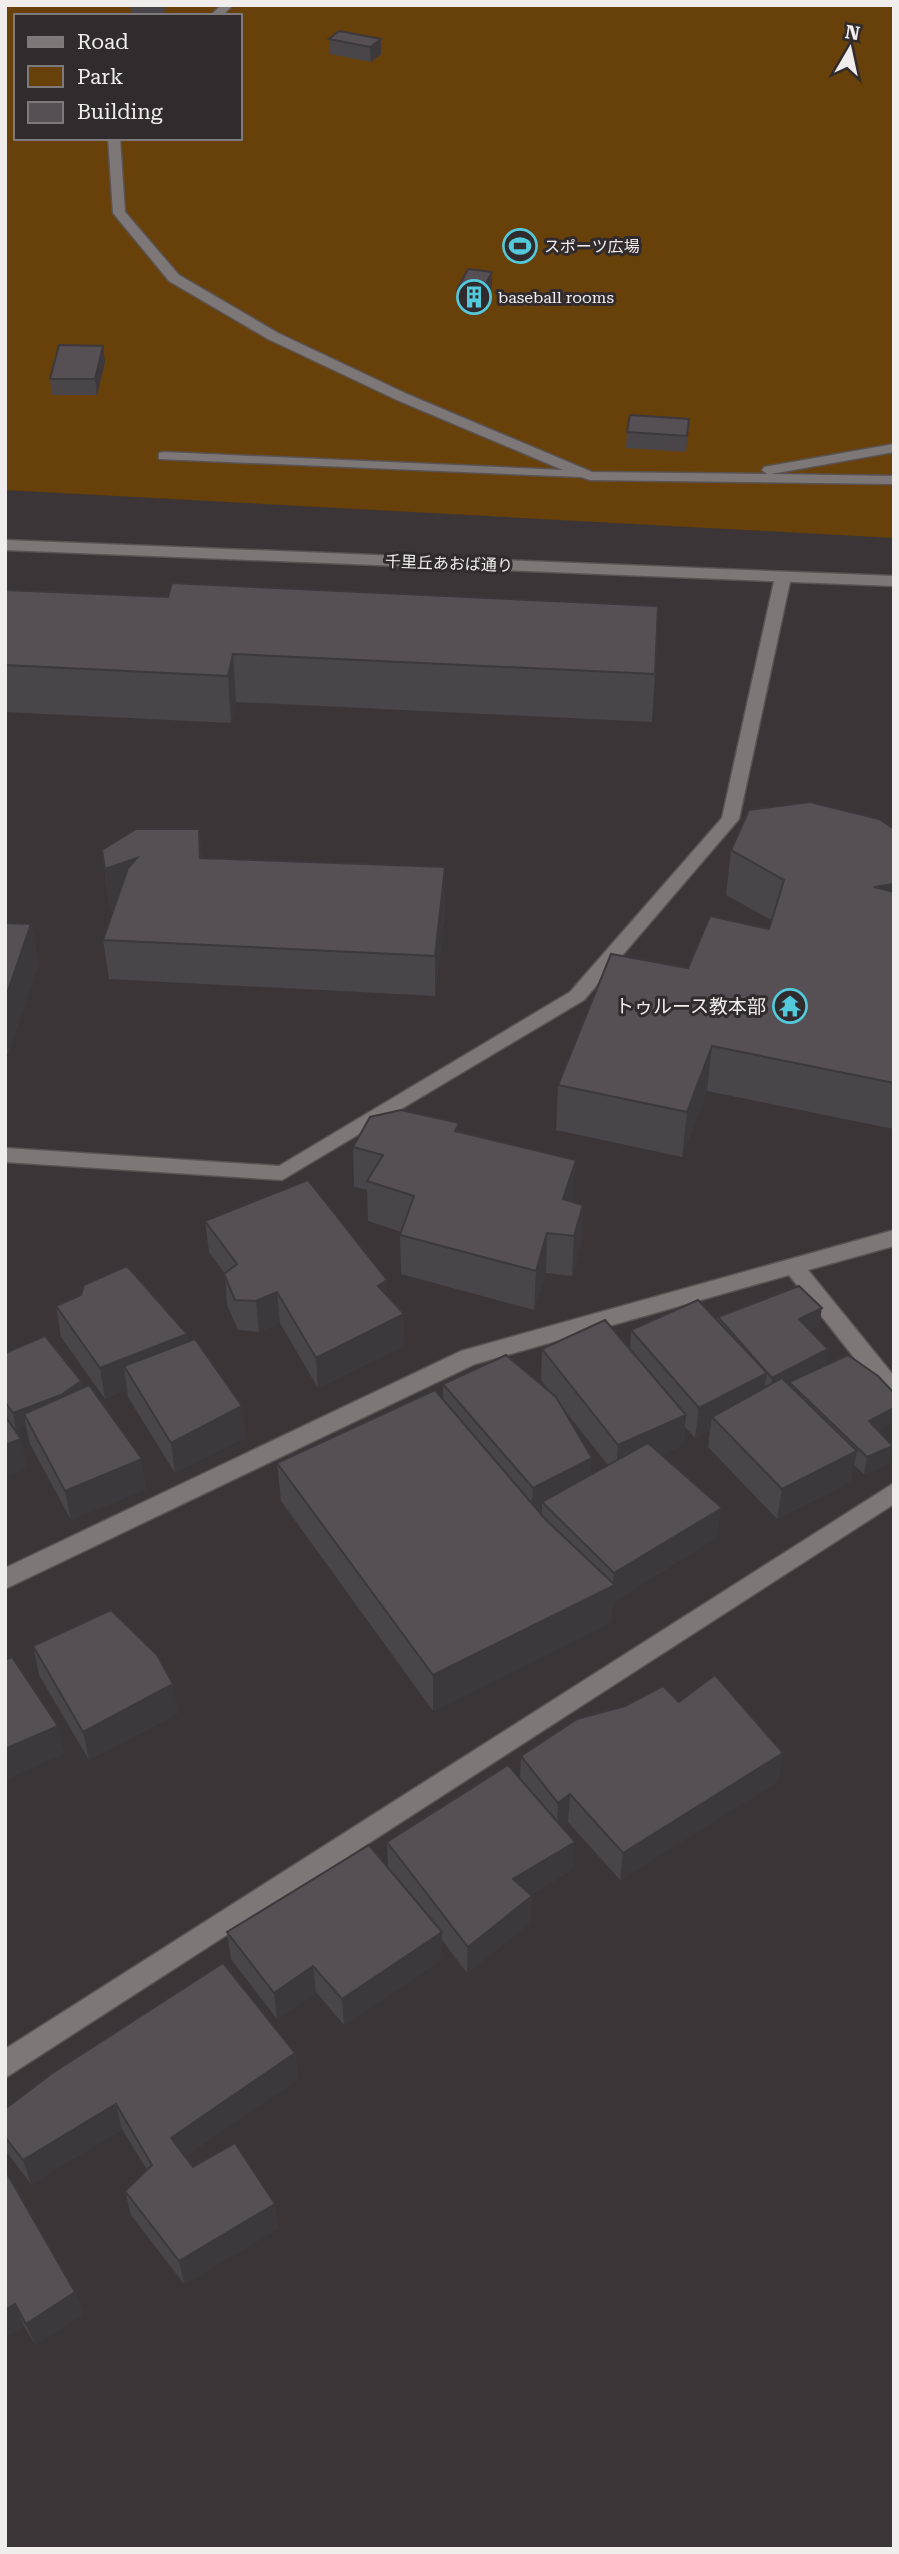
<svg xmlns="http://www.w3.org/2000/svg" width="899" height="2554" font-family="'Roboto Serif','Noto Sans JP',serif">
<rect width="100%" height="100%" fill="#3c3537"/>
<!-- green -->
<path fill="#684009" fill-rule="evenodd" d="M5,5h889v533l-889,-48zM16,16h224v122h-224z"/>
<g fill="none" stroke-linecap="round" stroke-linejoin="round">
<!-- lane casing -->
<g stroke="#595354" stroke-width="3">
<g id="lane">
<path d="M221,5h12l-11,11h-12z"/>
<path d="M108,138h12l5,74 54,63 99,58 129,61 185,78 175,2 -5,-4 2,-3 130,-23v8l-123,22 123,2v8l-304,-4 -9,-3 -422,-18v-6l5,-1 399,18 -166,-70 -129,-61 -99,-58 -56,-68z"/>
</g>
</g>
<!-- street casing -->
<g stroke="#595354" stroke-width="3">
<g id="street">
<path d="M783,572l8,5 -52,242 -155,181 -302,180 -277,-18v-14l274,18 291,-174 152,-174 53,-241z"/>
<path d="M894,1230v16l-86,24 86,106v24l-8,-2 -97,-123 -314,89 -470,225v-21l456,-217z"/>
<path d="M894,1483v21l-889,574v-29z"/>
</g>
</g>
<!-- secondary casing -->
<g stroke="#595354" stroke-width="3">
<path id="secondary" d="M5,540l889,36v10l-889,-36z"/>
</g>
<!-- lane -->
<use href="#lane" fill="#7e7778" fill-rule="evenodd"/>
<!-- street -->
<use href="#street" fill="#7e7778" fill-rule="evenodd"/>
<!-- secondary -->
<use href="#secondary" fill="#7e7778" fill-rule="evenodd"/>
</g>
<!-- wall -->
<g fill="#4a4548" fill-rule="evenodd">
<path d="M130,5h36l-2,9 -33,-1z"/>
<path d="M329,39h52v15l-10,8 -41,-8z"/>
<path d="M492,288l-12,21 -23,-3v-16z"/>
<path d="M105,362l-8,33h-45l-2,-16z"/>
<path d="M689,419l-3,33 -60,-4 1,-16z"/>
<path d="M5,590l650,84 -3,48 -416,-20 -5,21 -226,-11z"/>
<path d="M199,829l3,29 243,9v40l-10,89 -326,-17 -6,-39 11,-33 -4,1 -8,-58z"/>
<path d="M894,829v300l-187,-38 -25,66 -126,-27 2,-45 130,-117 81,-39 2,-9 -45,-25 5,-45z"/>
<path d="M5,923l26,1 7,40 -30,89 -3,-1z"/>
<path d="M459,1132l114,68v2l10,3 -2,39 -9,32 -26,-3 -12,37 -133,-36 -1,-39 1,-3 -33,-11 -1,-31 -13,-3 -1,-40z"/>
<path d="M205,1221l200,124 -87,43 -38,-65 -21,9 -21,-2 -11,-25 -2,-31 -16,-22z"/>
<path d="M56,1306l131,28 1,8 58,95 -71,36 -47,-76 -1,-7 -22,9 -44,-62z"/>
<path d="M718,1317l101,9 -9,4 15,35 53,66 11,32 -25,11 -10,-9 -3,16 -74,38 -69,-72 2,-17 -15,8 -10,-11 -2,18 -22,10 56,82 -104,65 -2,20 -178,89 -152,-210 -4,-38 166,-63v-16l108,9 -10,-13 1,-31h88l1,-19 86,-10zM561,1406l47,59 -17,9z"/>
<path d="M5,1353l76,28 1,7 64,101 -75,31 -41,-76 -4,-18 -10,4 -11,-16z"/>
<path d="M33,1646l145,67 -89,47 -50,-85z"/>
<path d="M679,1702l104,51 -5,28 -158,99 -52,-58 -6,5 11,42 -43,26 2,1 -2,27 -63,50 -25,-33v19l-98,66 -28,-33 -39,27 -46,-60 -4,-27 161,-64 -1,-26 133,-63 1,-23z"/>
<path d="M295,2053l3,26 -113,77 8,11 86,61 -95,56 -53,-69 -6,-24 22,-21 -25,-41 -91,55 -26,-34v-41z"/>
<path d="M5,2170l70,122 8,22 -48,31 -11,-19 -19,11z"/>
</g>
<!-- shaded-wall -->
<g fill="#3c383b">
<path d="M381,39v15l-10,8 -1,-15z"/>
<path d="M492,272v16l-12,21 1,-16z"/>
<path d="M103,346l2,16 -8,33 -2,-16z"/>
<path d="M233,654l3,48 -5,21 -3,-47z"/>
<path d="M199,829l4,39 -3,-10z"/>
<path d="M137,858l5,40 -32,10 -5,-39z"/>
<path d="M445,867v40l-10,89v-40z"/>
<path d="M894,884v44l-20,-41z"/>
<path d="M31,924l7,40 -30,89 -3,-14v-40z"/>
<path d="M712,1046l-5,45 -25,66 5,-45z"/>
<path d="M576,1160l-3,40 -11,35 1,-36z"/>
<path d="M583,1205l-2,39 -9,32 2,-40z"/>
<path d="M547,1233l-1,40 -12,37 2,-39z"/>
<path d="M387,1280l1,31 -10,-25z"/>
<path d="M277,1292l3,31 -21,9 -3,-31z"/>
<path d="M822,1308l-3,18 -22,10 2,-17z"/>
<path d="M404,1314l1,31 -87,43 -2,-30z"/>
<path d="M187,1334l4,31 -67,1 3,24 -22,9 -5,-31z"/>
<path d="M828,1349l-3,17 -36,16v2l-20,11 3,-17z"/>
<path d="M767,1373l-5,30 -50,14 -2,13 -15,8 4,-30z"/>
<path d="M81,1381l3,17 -60,16 2,12 -10,4 -3,-17z"/>
<path d="M242,1406l4,31 -71,36 -4,-30z"/>
<path d="M894,1408v14l-28,16 3,-17z"/>
<path d="M686,1415l-3,30 -67,30 2,-30z"/>
<path d="M21,1439l6,30 -22,9v-33z"/>
<path d="M893,1446l-4,17 -25,11 3,-17z"/>
<path d="M857,1451l-6,30 -74,38 5,-30z"/>
<path d="M592,1458l-2,30 -48,14v11l-11,5 2,-30z"/>
<path d="M142,1459l4,30 -75,31 -6,-29z"/>
<path d="M722,1508l-5,29 -104,65 -2,20 -178,89v-36l180,-90 1,-12z"/>
<path d="M173,1684l5,29 -89,47 -6,-28z"/>
<path d="M58,1726l7,28 -60,26v-31z"/>
<path d="M783,1753l-5,28 -158,99 3,-27z"/>
<path d="M570,1794l-2,28 -11,8 1,-27z"/>
<path d="M575,1842l-2,27 -62,37 2,-27z"/>
<path d="M532,1896l-2,27 -63,50 1,-26z"/>
<path d="M442,1932v27l-98,66 -2,-26z"/>
<path d="M313,1966l3,26 -39,27 -3,-26z"/>
<path d="M295,2053l3,26 -122,83 -5,-24z"/>
<path d="M116,2104l6,25 -91,55 -8,-24z"/>
<path d="M275,2204l4,24 -95,56 -5,-23z"/>
<path d="M75,2292l8,22 -48,31 -9,-21z"/>
<path d="M15,2304l9,22 -19,11v-27z"/>
</g>
<!-- building -->
<g fill="#565054" stroke="#3c383b" stroke-width="2">
<path d="M339,31l42,8 -11,8 -41,-8z"/>
<path d="M468,269l24,3 -11,21 -24,-3z"/>
<path d="M59,345l44,1 -8,33h-45z"/>
<path d="M630,415l59,4 -2,17 -60,-4z"/>
<path d="M172,583l486,23 -3,68 -422,-20 -5,22 -223,-11v-75l163,7z"/>
<path d="M810,802l69,17 15,10v55l-20,3 20,5v191l-182,-37 -25,66 -129,-27 53,-131 77,14 22,-52 59,13 15,-49 -53,-30 18,-40z"/>
<path d="M136,829h63l1,29 245,9 -10,89 -332,-16 25,-72 9,-10 -32,11 -3,-19z"/>
<path d="M5,923l26,1 -26,75z"/>
<path d="M401,1110l58,13 -4,8 121,29 -13,39 20,6 -9,31 -27,-3 -11,38 -136,-36 14,-39 -47,-15 16,-26 -30,-8 17,-30z"/>
<path d="M308,1180l79,100 -9,6 26,28 -88,44 -39,-66 -21,9 -21,-1 -11,-26 13,-10 -32,-43z"/>
<path d="M127,1266l60,68 -87,34 -44,-62 25,-11 3,-10z"/>
<path d="M799,1286l23,22 -23,11 29,30 -56,29 -54,-61z"/>
<path d="M698,1300l69,73 -68,35 -68,-78z"/>
<path d="M605,1320l81,95 -68,30 -76,-96z"/>
<path d="M45,1336l36,45 -20,14 -48,18 -8,-11v-49z"/>
<path d="M195,1339l47,67 -71,37 -47,-77z"/>
<path d="M506,1355l50,42 36,61 -59,30 -90,-104z"/>
<path d="M848,1355l30,21 16,17v15l-25,13 24,25 -26,11 -78,-75z"/>
<path d="M782,1378l75,73 -75,38 -70,-72z"/>
<path d="M89,1385l53,74 -77,32 -41,-77z"/>
<path d="M435,1390l111,130 69,65 -182,90 -156,-212z"/>
<path d="M5,1416l16,23 -16,6z"/>
<path d="M648,1443l74,65 -108,65 -72,-71z"/>
<path d="M111,1610l46,45 16,29 -90,48 -50,-86z"/>
<path d="M12,1657l46,69 -53,23v-89z"/>
<path d="M715,1675l68,78 -160,100 -53,-59 -12,9 -37,-47 56,-37 48,-13 38,-20 16,16z"/>
<path d="M508,1765l67,77 -62,37 19,17 -64,51 -81,-105z"/>
<path d="M369,1845l73,87 -100,67 -29,-33 -39,27 -47,-61z"/>
<path d="M223,1963l72,90 -124,85 22,29 42,-24 40,61 -96,57 -54,-70 27,-26 -36,-61 -93,56 -18,-23v-28l46,-35z"/>
<path d="M5,2170l70,122 -49,32 -11,-20 -10,6z"/>
</g>
<!-- icons -->
<defs>
<g id="stadium-ring" transform="scale(1.75)"><circle r="9.5" fill="#312b2d" stroke="#53cadc" stroke-width="1.5"/><path d="M0-5a6.5 5 0 1 0 0 10a6.5 5 0 1 0 0-10ZM-3.5-1.8h7v3.6h-7Z" fill="#53cadc"/></g>
<g id="building-ring" transform="scale(1.75)"><circle r="9.5" fill="#312b2d" stroke="#53cadc" stroke-width="1.5"/><path d="M-4-6H4V6H1V3H-1V6H-4ZM-2.5-4.3h1.7v1.8h-1.7ZM.8-4.3h1.7v1.8H.8ZM-2.5-1h1.7V.8h-1.7ZM.8-1h1.7V.8H.8Z" fill="#53cadc"/></g>
<g id="temple-ring" transform="scale(1.75)"><circle r="9.5" fill="#312b2d" stroke="#53cadc" stroke-width="1.5"/><path d="M0-6L5-2H3V0L6.5 2.5H4V6H1.5V3h-3V6H-4V2.5H-6.5L-3 0V-2H-5Z" fill="#53cadc"/></g>
</defs>
<g fill-rule="evenodd">
<use href="#stadium-ring" x="520" y="246"/>
<use href="#building-ring" x="474" y="297"/>
<use href="#temple-ring" x="790" y="1006"/>
</g>
<g text-anchor="middle" stroke-width="6" stroke-linejoin="round" paint-order="stroke">
<!-- far-poi labels -->
<g font-size="16" fill="#f1eded" stroke="#312b2d" text-anchor="start">
<text x="544" y="252">スポーツ広場</text>
<text x="498" y="303">baseball rooms</text>
</g>
<!-- far-street labels -->
<g font-size="16" fill="#f1eded" stroke="#312b2d">
<text transform="translate(449 563) rotate(2)" y="6">千里丘あおば通り</text>
</g>
<!-- poi labels -->
<g font-size="19" fill="#f1eded" stroke="#312b2d" text-anchor="end">
<text x="766" y="1013">トゥルース教本部</text>
</g>
</g>
<!-- border -->
<rect width="899" height="2554" fill="none" stroke="#f1eded" stroke-width="14"/>
<!-- legend -->
<rect x="14" y="14" width="228" height="126" fill="#312b2d" stroke="#7e797a" stroke-width="2"/>
<rect x="28" y="37" width="35" height="10" fill="#7e7778" stroke="#7e797a" stroke-width="2"/>
<text x="77" y="49" font-size="21" fill="#f1eded">Road</text>
<rect x="28" y="66" width="35" height="21" fill="#684009" stroke="#7e797a" stroke-width="2"/>
<text x="77" y="84" font-size="21" fill="#f1eded">Park</text>
<rect x="28" y="102" width="35" height="21" fill="#565054" stroke="#7e797a" stroke-width="2"/>
<text x="77" y="119" font-size="21" fill="#f1eded">Building</text>
<!-- north arrow -->
<g transform="translate(850 49) rotate(9)" stroke="#312b2d" stroke-width="5" paint-order="stroke">
<path d="M0-5L12 26L0 18L-12 26Z" fill="#f1eded"/>
<text y="-10" font-size="19" font-weight="bold" text-anchor="middle" fill="#f1eded">N</text>
</g>
</svg>
